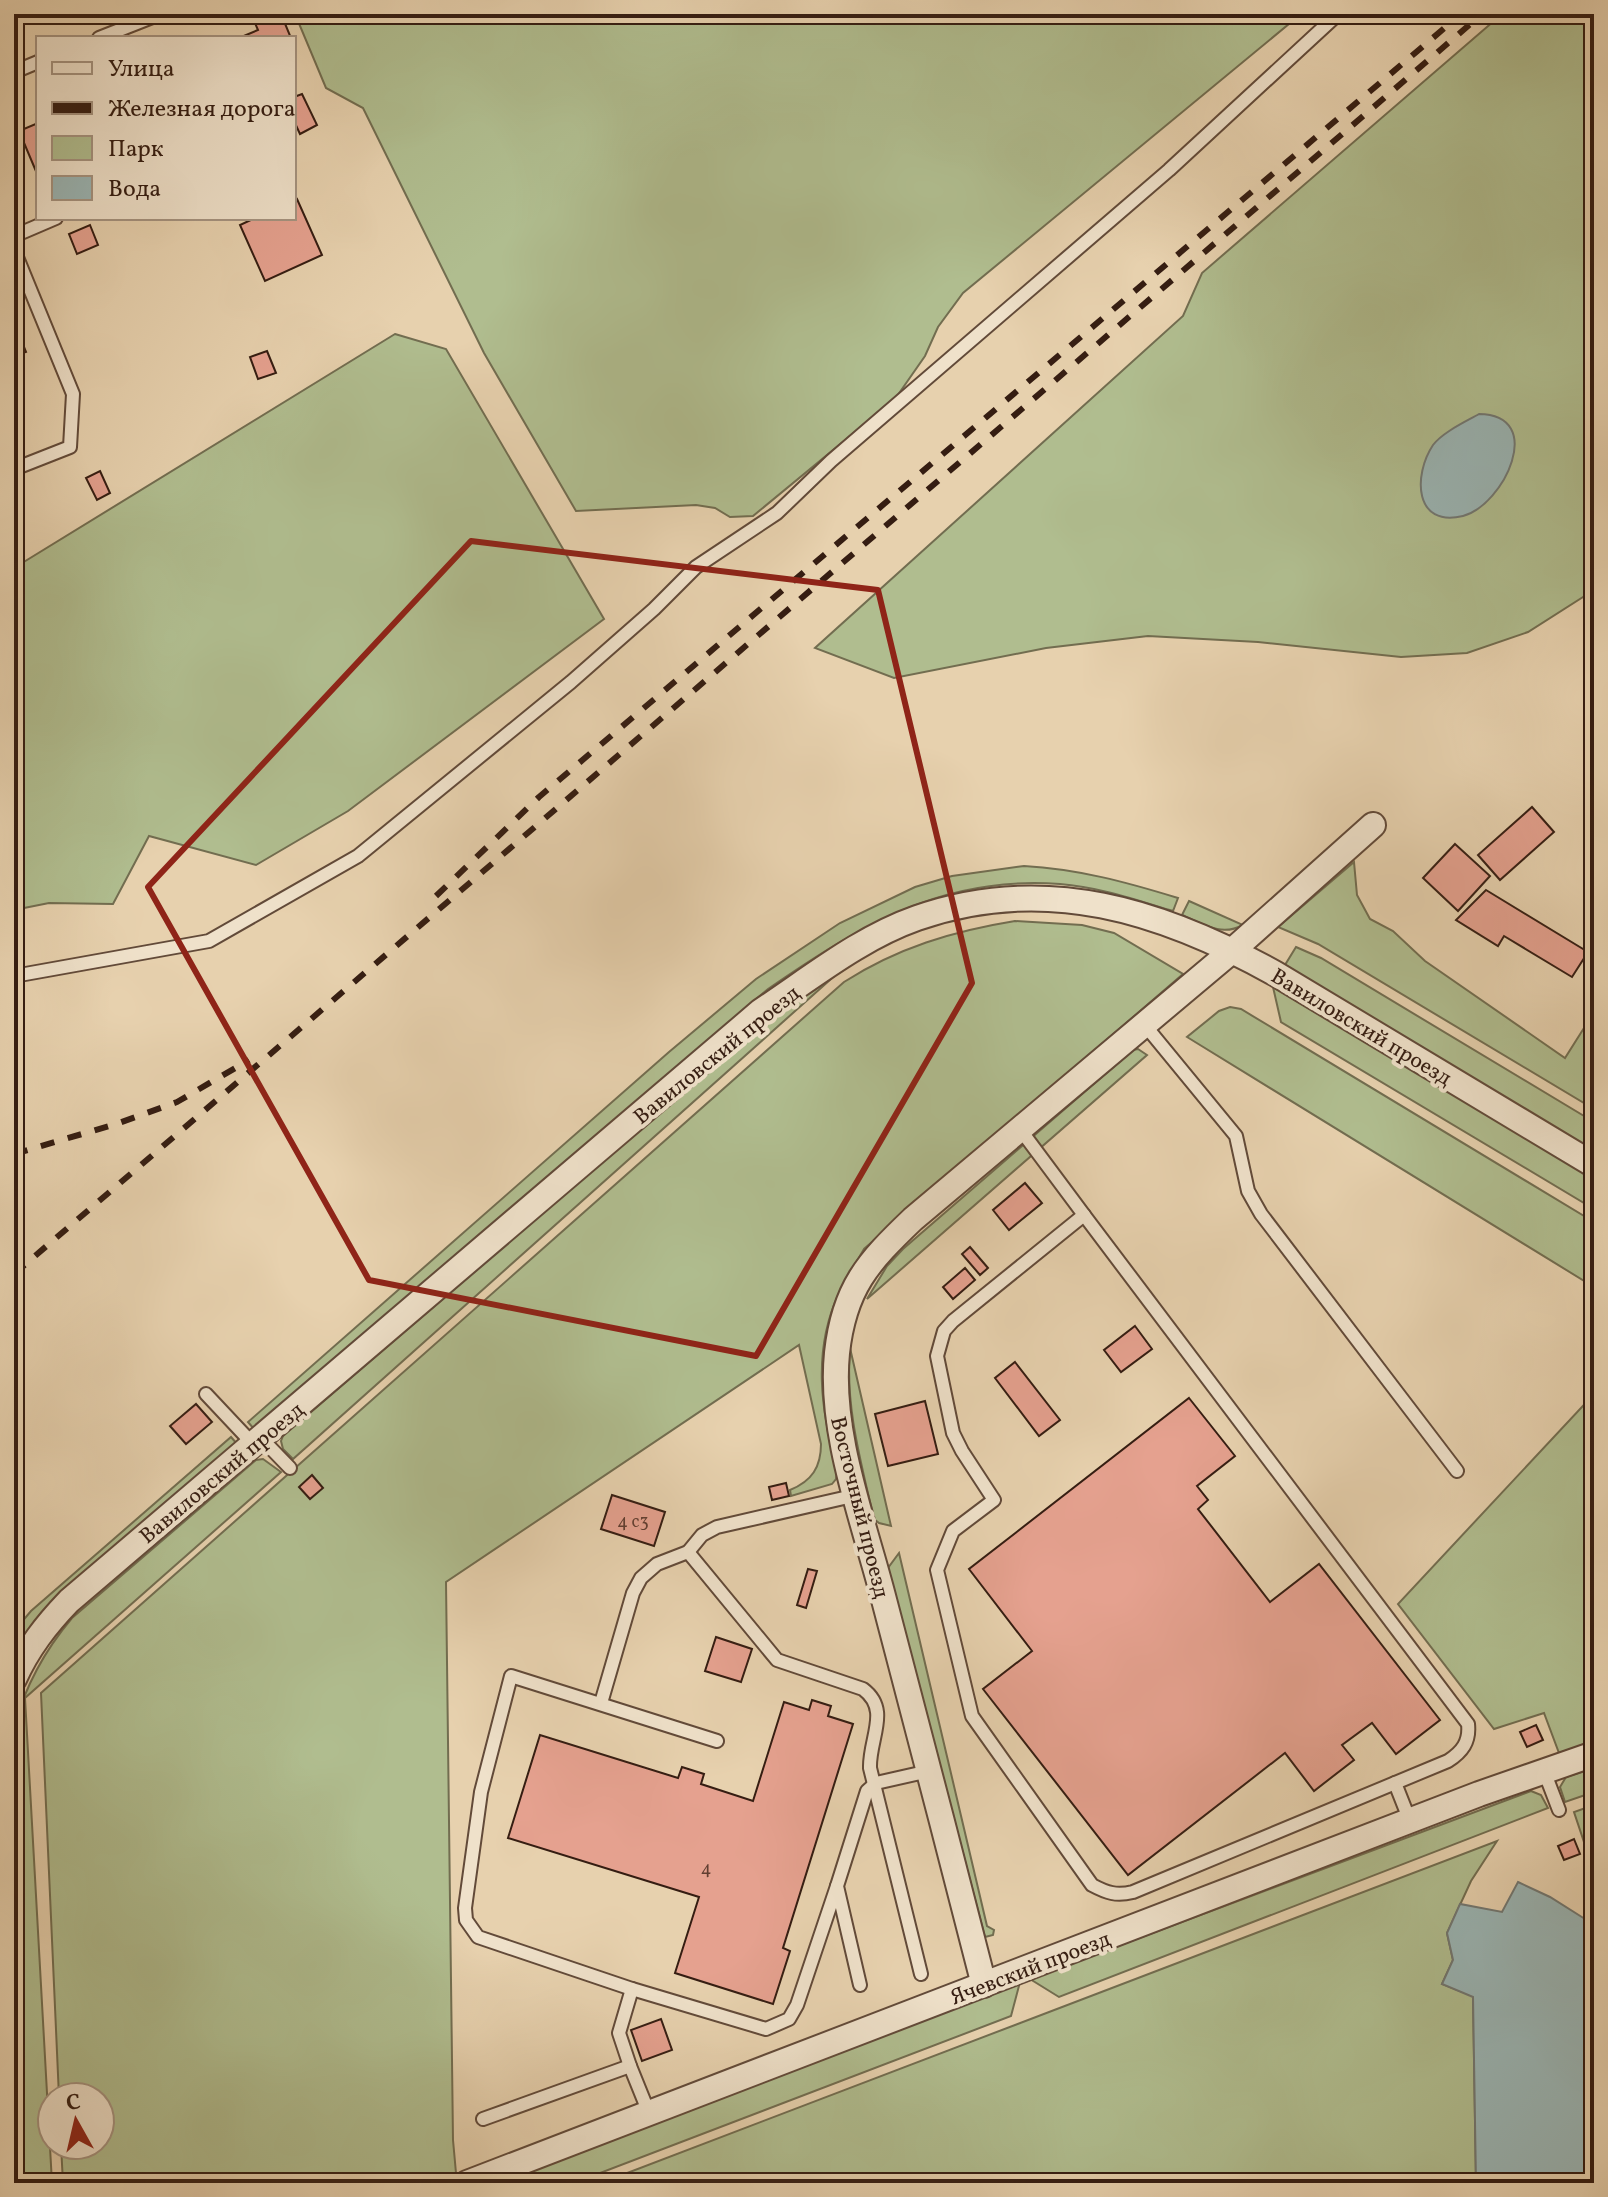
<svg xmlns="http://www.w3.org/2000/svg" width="1608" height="2197" font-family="Vollkorn,serif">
<rect width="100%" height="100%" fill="#e7d1ae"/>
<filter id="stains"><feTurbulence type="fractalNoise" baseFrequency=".0025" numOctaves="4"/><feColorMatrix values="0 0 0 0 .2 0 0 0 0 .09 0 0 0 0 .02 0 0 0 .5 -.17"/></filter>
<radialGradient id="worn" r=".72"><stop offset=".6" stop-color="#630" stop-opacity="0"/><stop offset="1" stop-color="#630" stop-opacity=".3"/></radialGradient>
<!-- green -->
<g fill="#b0bd8f" stroke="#726d50" stroke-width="2">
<path d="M295,14h1006l-338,279 -25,34 -13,29 -30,43 -142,117 -23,1 -15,-9 -19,-3 -120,6 -92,-158 -121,-245 -37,-20z"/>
<path d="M1502,14h92v576l-66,42 -61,21 -66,4 -143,-15 -110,-6 -102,12 -152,30 -79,-30 368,-332 19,-43z"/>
<path d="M395,334l51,15 158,270 -256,192 -92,54 -107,-29 -36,68 -64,-1 -35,7v-342z"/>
<path d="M1354,862l3,33 13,24 23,12 32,30 140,97 24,-38 5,3v86l-276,-165 -40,-17z"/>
<path d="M1024,866c54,3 102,16 154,32l-5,13c-37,-11 -74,-24 -113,-27 -117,-9 -199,41 -292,105l-514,440 -6,-7 421,-370 87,-73 84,-56 75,-36 37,-11z"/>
<path d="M1189,901l54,24c-22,12 -40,-1 -61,-10z"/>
<path d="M1015,921l67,4 32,8 69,41 -319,275c-8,14 -18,29 -25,44 -27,58 -18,118 -2,177l-1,9 -4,5 -41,12 -1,-6c22,-9 31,-23 31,-46l-22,-99 -353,237 7,558 3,33 -26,10h-367l-2,-38h39v-48h-41l-18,-404 803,-711c53,-34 109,-51 171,-61z"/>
<path d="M1296,947l25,11 273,164v29l-309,-186z"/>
<path d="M840,971l-547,488 -10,-10 -2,-8 2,-5 485,-416z"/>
<path d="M1273,987l321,191v31l-313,-187z"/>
<path d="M1230,1007l11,2 353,213v65l-407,-250 32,-26z"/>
<path d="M1138,1049l9,6 -280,244 20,-33 16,-17 230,-199z"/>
<path d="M850,1348l41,178 -12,-3 -5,-4c-13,-57 -29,-112 -24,-171z"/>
<path d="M1594,1394v348l-35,11 -15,-40 -50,16 -96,-125z"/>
<path d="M231,1437l7,8 -199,172 -25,34v-20l17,-20z"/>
<path d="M263,1459l18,13 -256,226 27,485h-28l-10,-232v-224c11,-40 31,-77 58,-109l184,-158z"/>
<path d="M899,1553l88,373 7,4 -1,5 -8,2 -97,-369z"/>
<path d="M1594,1768v24l-29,10 -5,-15 6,-10z"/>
<path d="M1531,1791l10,4 7,13 -489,189 -29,-18z"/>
<path d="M1594,1805v59l-3,-1 -17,-51z"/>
<path d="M1497,1841l-26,40 -24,52 6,27 -11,24 31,12 3,187h-875z"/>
<path d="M1020,1982l-9,34 -437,167h-74z"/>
</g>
<!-- water -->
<g fill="#9ab5b4" stroke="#727873" stroke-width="2">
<path d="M1479,414c68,1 25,91 -16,102 -49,12 -50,-41 -30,-71 10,-13 32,-23 46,-31z"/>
<path d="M1518,1882l32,15 35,22 3,25 6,6v233h-118l-3,-186 -31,-13 11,-24 -6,-27 13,-29 42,8z"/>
</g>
<!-- building -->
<g fill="#e5a18f" stroke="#351d12" stroke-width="2">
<path d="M251,14h30l10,24h-52l19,-8z"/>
<path d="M302,94l15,31 -17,9 -6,-13v-24z"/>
<path d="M38,123v53l-19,-45z"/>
<path d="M297,199l25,56 -57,26 -25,-56 15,-7h39v-17z"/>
<path d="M90,225l8,20 -21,9 -8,-20z"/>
<path d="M16,327l10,25 -12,4v-28z"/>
<path d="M267,351l9,22 -18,6 -8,-22z"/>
<path d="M100,471l10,22 -13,7 -11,-22z"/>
<path d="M1532,807l22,25 -54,48 -22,-25z"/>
<path d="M1455,844l35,32 -32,35 -35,-33z"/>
<path d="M1486,890l102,62 -16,25 -68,-41 -6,10 -42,-26z"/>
<path d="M1025,1183l17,20 -33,27 -16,-20z"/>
<path d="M970,1247l18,21 -8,7 -18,-21z"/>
<path d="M965,1268l10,12 -22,19 -10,-12z"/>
<path d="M1135,1326l17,23 -31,23 -17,-22z"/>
<path d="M1015,1362l45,58 -21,16 -44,-58z"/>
<path d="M1189,1398l46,58 -38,30 11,14 -10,9 72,93 49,-38 121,156 -44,34 -24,-31 -30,22 12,15 -40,31 -29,-38 -157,122 -145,-186 49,-38 -63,-82z"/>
<path d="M925,1401l13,53 -50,12 -13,-52z"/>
<path d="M196,1404l16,18 -26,22 -16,-18z"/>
<path d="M312,1475l11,13 -13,11 -11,-12z"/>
<path d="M786,1483l3,13 -17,4 -3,-13z"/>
<path d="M612,1495l53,17 -11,34 -53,-17z"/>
<path d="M808,1569l9,2 -11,37 -9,-3z"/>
<path d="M716,1637l36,12 -11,33 -36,-11z"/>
<path d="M812,1700l19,6 -3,10 25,8 -70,224 7,3 -17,53 -98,-31 24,-76 -191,-59 32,-103 138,43 4,-11 22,7 -3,10 52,17 31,-99 25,8z"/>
<path d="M1536,1725l7,15 -16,7 -7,-15z"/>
<path d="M1574,1839l6,15 -16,6 -6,-14z"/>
<path d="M661,2019l11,31 -30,11 -11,-31z"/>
</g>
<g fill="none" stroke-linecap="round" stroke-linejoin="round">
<!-- service casing -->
<g stroke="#624a39" stroke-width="16">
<g id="service">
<path d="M99,38l61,-24"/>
<path d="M14,72l24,-10"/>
<path d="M14,236l42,-18"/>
<path d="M14,250l59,144 -3,53 -56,22"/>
<path d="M14,976l195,-35 149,-85 213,-174 83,-73 42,-42 81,-54 54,-52 338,-291 169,-156"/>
<path d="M1144,1024l92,112 12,55 13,23 196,257"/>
<path d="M1020,1129l64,86"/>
<path d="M1084,1215l384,509c2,18 -6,28 -20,37l-315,131c-17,4 -26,1 -41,-7l-120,-169 -35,-146 16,-39 41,-31 -32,-49 -9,-18 -16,-77 7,-25 9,-10z"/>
<path d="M206,1394l47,50"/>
<path d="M260,1437l30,31"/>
<path d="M688,1552l89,108 86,29c28,21 6,49 7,79l51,206"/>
<path d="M601,1703l32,-110 8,-15 16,-14 31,-12 14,-17 15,-8 140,-32"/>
<path d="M717,1741l-206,-65 -30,116 -16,116 1,12 12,17 154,52 134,40 23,-10 8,-14 40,-119"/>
<path d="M1544,1771l15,39"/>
<path d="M1395,1783l15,38"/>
<path d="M860,1985l-23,-99 30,-95 9,-8 53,-12"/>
<path d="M630,2066l-11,-33 13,-44"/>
<path d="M483,2119l147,-53 19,47"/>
</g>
</g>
<!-- minor casing -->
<g stroke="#624a39" stroke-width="28">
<g id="minor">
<path d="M14,1679c14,-31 32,-54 55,-78l692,-590c50,-33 99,-73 156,-93 128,-45 246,-7 359,56l318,191"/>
<path d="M984,1985c-33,-130 -67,-259 -101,-389 -20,-77 -54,-164 -46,-243 7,-65 31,-91 76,-134l320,-269 140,-125"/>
<path d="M467,2183l1012,-389 115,-40"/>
</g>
</g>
<!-- service -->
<use href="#service" stroke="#efe1ca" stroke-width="12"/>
<!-- minor -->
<use href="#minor" stroke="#efe1ca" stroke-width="24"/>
<!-- rail -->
<g stroke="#351d12" stroke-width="6" stroke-dasharray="14 14" stroke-linecap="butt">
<path d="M436,896l103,-99 922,-783"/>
<path d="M14,1154l102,-30 61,-22 72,-42"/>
<path d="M14,1274l1468,-1260"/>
</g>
</g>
<!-- marked area -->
<path fill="none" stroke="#8f2418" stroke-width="6" stroke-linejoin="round" d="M471,541l407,49 94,393 -216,373 -387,-76 -221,-393z"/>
<g text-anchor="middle" stroke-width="8" stroke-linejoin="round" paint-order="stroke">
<!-- number labels -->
<g font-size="18" fill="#613e31">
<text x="633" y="1527">4 с3</text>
<text x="706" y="1874">4</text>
</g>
<!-- street labels -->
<g font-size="22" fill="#351d12" stroke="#efe1ca">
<text transform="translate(1362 1026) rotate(31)" y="8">Вавиловский проезд</text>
<text transform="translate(716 1054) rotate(-39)" y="8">Вавиловский проезд</text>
<text transform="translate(221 1472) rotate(-40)" y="8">Вавиловский проезд</text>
<text transform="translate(861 1507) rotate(76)" y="8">Восточный проезд</text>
<text transform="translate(1030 1967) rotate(-21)" y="8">Ячевский проезд</text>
</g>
</g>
<!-- margin -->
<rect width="1608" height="2197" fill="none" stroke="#e7d1ae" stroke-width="48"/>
<rect x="16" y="16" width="1576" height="2165" fill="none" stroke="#351d12" stroke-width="4"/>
<rect x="24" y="24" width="1560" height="2149" fill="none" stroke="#351d12" stroke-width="2"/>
<!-- legend -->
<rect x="36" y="36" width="260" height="184" fill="#efe1ca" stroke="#a59380" stroke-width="2"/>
<rect x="52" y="62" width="40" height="12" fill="#efe1ca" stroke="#a59380" stroke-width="2"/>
<text x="108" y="76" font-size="24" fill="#351d12">Улица</text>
<rect x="52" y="102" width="40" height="12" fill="#351d12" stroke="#a59380" stroke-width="2"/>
<text x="108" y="116" font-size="24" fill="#351d12">Железная дорога</text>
<rect x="52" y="136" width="40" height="24" fill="#b0bd8f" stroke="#a59380" stroke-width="2"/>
<text x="108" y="156" font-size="24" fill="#351d12">Парк</text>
<rect x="52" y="176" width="40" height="24" fill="#9ab5b4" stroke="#a59380" stroke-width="2"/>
<text x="108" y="196" font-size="24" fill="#351d12">Вода</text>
<!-- north arrow -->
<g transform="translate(76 2121) rotate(352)"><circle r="38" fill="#efe1ca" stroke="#a59380" stroke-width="2"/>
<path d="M0-6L14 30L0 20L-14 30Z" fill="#8f2418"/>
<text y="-12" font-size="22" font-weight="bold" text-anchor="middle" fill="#351d12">С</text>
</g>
<rect width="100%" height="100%" filter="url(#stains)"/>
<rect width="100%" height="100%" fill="url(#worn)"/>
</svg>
